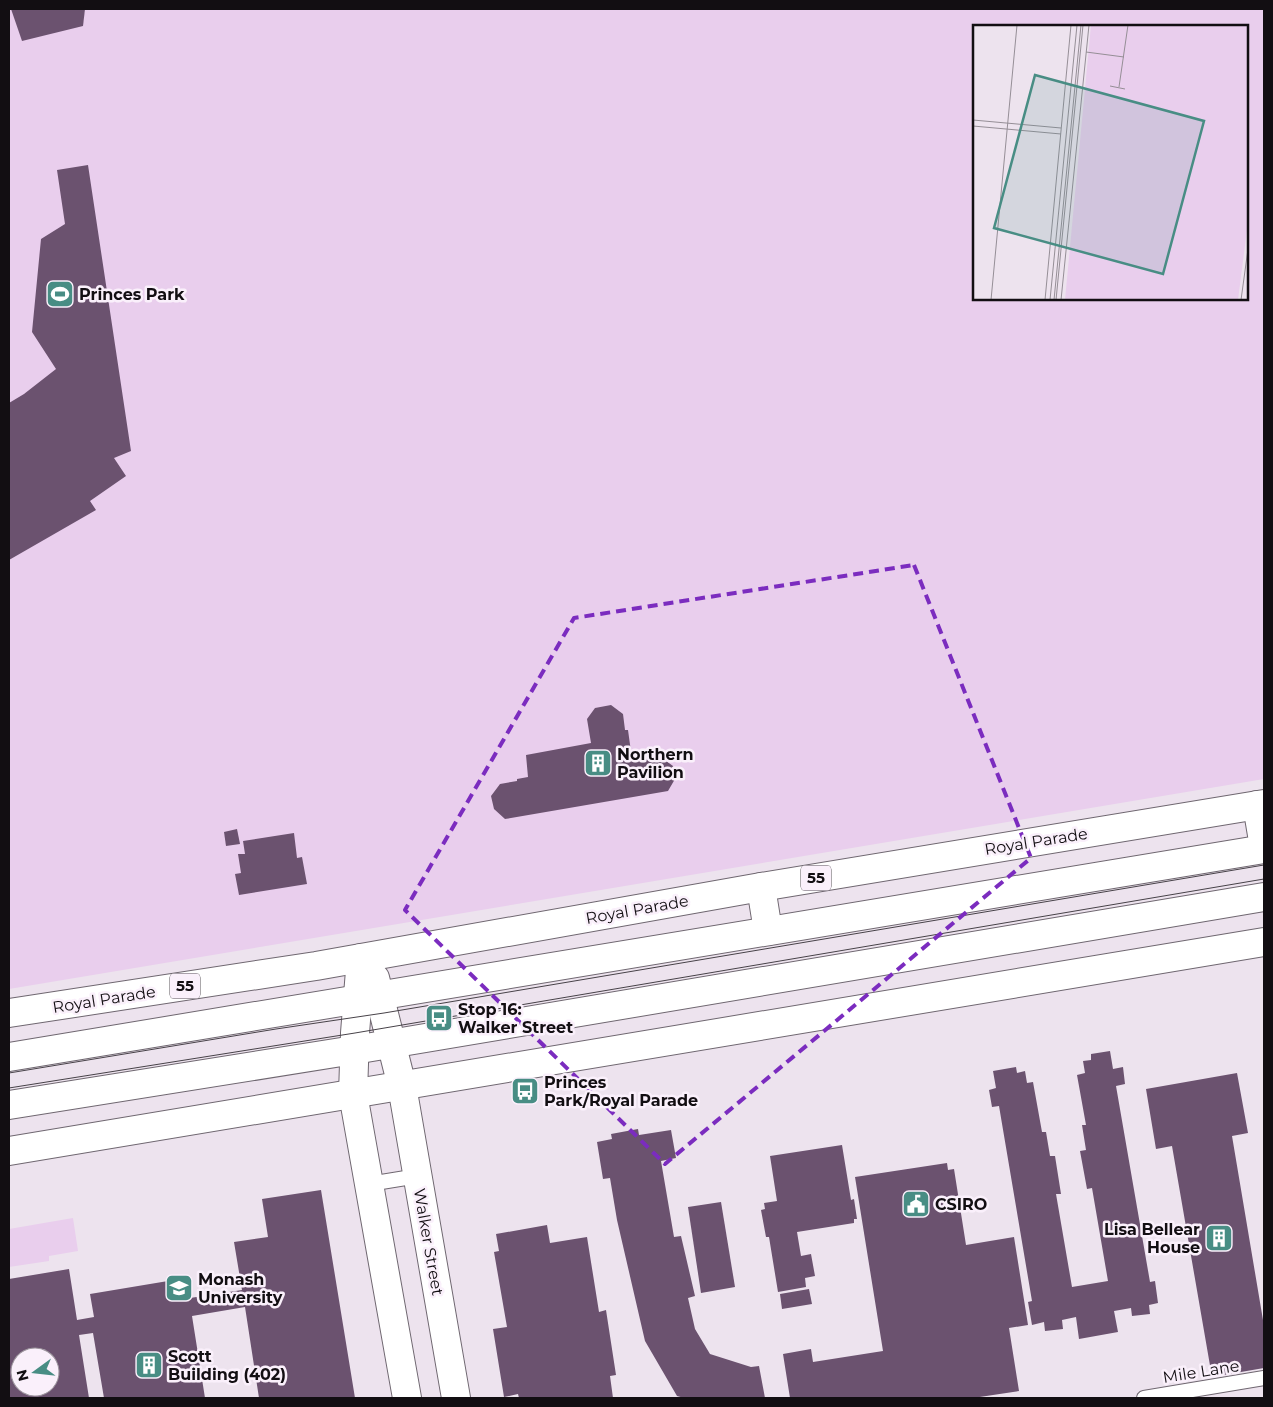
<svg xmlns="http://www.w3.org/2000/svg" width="1273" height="1407" font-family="Montserrat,sans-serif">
<rect width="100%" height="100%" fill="#ede3ee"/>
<!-- green -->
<g fill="#e9ceed" fill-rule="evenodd">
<path d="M9,9h1255v770l-1255,210zM974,26h273v273h-273z"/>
<path d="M73,1218l5,33 -29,5v5l-40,6v-38z"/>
</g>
<!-- building -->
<g fill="#6b526f" fill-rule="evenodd">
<path d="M11,9h74l-2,17 -61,15z"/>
<path d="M88,165l43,286 -17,7 12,18 -36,25 6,9 -87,50v-157l15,-9 32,-25 -24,-37 9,-93 24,-15 -8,-54z"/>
<path d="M611,705l12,9 2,16h3l4,29 9,-2 2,3 19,-2 11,8 2,13 -7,12 -163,28 -11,-10 -3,-13 9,-12 17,-3v-2l11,-2 -2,-22 65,-12 -4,-24 8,-11z"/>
<path d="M237,829l3,15 -14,2 -2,-14z"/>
<path d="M294,833l3,25 5,-1 5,27 -68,11 -4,-21 6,-1 -3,-19h7l-2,-13z"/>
<path d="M1110,1051l3,18 10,-2 2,17 -9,2 34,196 5,-1 3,22 -9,2 1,9 -18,2 -1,-8 -17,3 4,21 -39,7 -3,-22 -14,3 1,9 -18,2 -1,-9 -12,3 -4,-23 4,-1 -33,-195 -7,1 -3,-17 7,-2 -3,-17 23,-4 1,6 8,-2 2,12 6,-1 9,50h4l4,24h5l6,38h-5l16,93 36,-6 -16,-93 -5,1 -7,-38 6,-1 -4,-25h4l-9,-50 8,-2 -2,-12 8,-1v-6z"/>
<path d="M1237,1073l11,60 -16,3 32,190v42l-52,9 -40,-231 -16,3 -10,-60z"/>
<path d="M638,1129l1,6 32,-5 5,28 -15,3 13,76 7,-1 14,60 -7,2 7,31 15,25 41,13 8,-1 6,32h-81l-7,-2 -32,-55 -28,-121 -7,-42 -7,1 -6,-37 15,-3 -1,-5z"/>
<path d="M842,1145l9,55 3,-1 3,20h-3v4l-57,9 4,24 10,-2 4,22 -10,2 1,9 -28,5 -9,-55h-3l-5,-27 4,-1 -1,-6 13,-2 -7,-45z"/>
<path d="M947,1163l1,7 6,-1 12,76 48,-8 14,88 -19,3 10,63 -46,7h-183l-7,-44 28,-5 2,13 70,-11 -28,-174z"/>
<path d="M321,1190l34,208h-96l-14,-91 -53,9 13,82h-101l-11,-65 -14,2 10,63h-80v-119l60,-10 8,51 17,-3 -4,-23 96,-16 4,20 52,-8 -8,-48 34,-5 -6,-38zM20,1357h30v30h-30z"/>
<path d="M721,1202l14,85 -34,6 -13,-86z"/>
<path d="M547,1225l3,18 37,-6 12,75 7,-2 10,65 -6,1 3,22h-94l-1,-4 -14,3 -11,-68 14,-2 -13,-75 5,-1 -3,-17z"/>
<path d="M809,1289l3,15 -30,5 -2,-15z"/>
</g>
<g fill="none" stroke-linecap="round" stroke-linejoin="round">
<!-- lane casing -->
<g stroke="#6f6770" stroke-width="16">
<g id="lane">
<path d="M369,1184l49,-8"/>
<path d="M1144,1398l120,-20"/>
</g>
</g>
<!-- street casing -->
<g stroke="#6f6770" stroke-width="30">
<g id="street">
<path d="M402,1086l54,312"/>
<path d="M353,1094l54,304"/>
</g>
</g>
<!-- highway casing -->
<g stroke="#6f6770" stroke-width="30">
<g id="highway">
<path d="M1257,805l7,42"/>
<path d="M761,887l7,44"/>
<path d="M375,978l27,108"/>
<path d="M9,1013l307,-47 445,-79 503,-83"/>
<path d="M9,1057l1255,-208"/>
<path d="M353,1094l2,-61 6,-75"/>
<path d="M9,1105l345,-55 910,-153"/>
<path d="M9,1151l1255,-209"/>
</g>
</g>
<!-- lane -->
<use href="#lane" stroke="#fff" stroke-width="14"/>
<!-- street -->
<use href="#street" stroke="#fff" stroke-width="28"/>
<!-- highway -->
<use href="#highway" stroke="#fff" stroke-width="28"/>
<!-- tram -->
<g stroke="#474248" stroke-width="1">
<path d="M9,1073l267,-44 108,-16 880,-148"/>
<path d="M9,1088l346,-55 909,-154"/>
</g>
</g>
<!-- marked area -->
<path fill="none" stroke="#7b2cbf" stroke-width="4" stroke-dasharray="10 6" stroke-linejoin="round" d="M914,565l117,293 -366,306 -260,-254 169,-292z"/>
<!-- icons -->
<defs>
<g id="stadium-square" transform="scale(1.4375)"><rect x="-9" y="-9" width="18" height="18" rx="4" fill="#488d84" stroke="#faf0fb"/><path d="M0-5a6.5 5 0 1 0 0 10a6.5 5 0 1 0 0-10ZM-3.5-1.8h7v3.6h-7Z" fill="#fff"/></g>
<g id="building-square" transform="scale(1.4375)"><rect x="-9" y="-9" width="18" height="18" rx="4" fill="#488d84" stroke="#faf0fb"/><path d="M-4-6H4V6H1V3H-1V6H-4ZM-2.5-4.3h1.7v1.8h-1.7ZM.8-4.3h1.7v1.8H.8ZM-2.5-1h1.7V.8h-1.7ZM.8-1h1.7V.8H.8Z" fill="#fff"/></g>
<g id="bus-square" transform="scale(1.4375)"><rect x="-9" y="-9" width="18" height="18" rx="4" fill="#488d84" stroke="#faf0fb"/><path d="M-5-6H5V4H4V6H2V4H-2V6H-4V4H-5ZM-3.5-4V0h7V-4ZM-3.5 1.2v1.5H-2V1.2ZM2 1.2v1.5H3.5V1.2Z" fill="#fff"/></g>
<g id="civic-square" transform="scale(1.4375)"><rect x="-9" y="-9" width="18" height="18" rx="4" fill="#488d84" stroke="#faf0fb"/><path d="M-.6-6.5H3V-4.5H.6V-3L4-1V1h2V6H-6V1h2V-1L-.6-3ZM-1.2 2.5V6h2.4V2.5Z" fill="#fff"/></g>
<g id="university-square" transform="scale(1.4375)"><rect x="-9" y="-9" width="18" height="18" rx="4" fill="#488d84" stroke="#faf0fb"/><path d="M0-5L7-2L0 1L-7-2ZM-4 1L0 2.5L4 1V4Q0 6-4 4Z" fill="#fff"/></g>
</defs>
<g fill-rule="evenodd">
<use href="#stadium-square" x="60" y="294"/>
<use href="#building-square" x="598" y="763"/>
<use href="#bus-square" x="439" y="1018"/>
<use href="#bus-square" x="525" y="1091"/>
<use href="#civic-square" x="916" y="1204"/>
<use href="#building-square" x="1219" y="1238"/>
<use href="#university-square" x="179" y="1288"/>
<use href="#building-square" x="149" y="1365"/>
</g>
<g text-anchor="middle" stroke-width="5" stroke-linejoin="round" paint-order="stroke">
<!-- shield labels -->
<g fill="#faf0fb" stroke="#585258" stroke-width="1">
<rect x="801" y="865.5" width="30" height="25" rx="4"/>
<rect x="170" y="973.5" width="30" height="25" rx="4"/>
</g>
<g font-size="15" font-weight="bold" fill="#120e12">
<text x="816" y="883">55</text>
<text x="185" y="991">55</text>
</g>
<!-- poi labels -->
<g font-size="16" font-weight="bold" fill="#120e12" stroke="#faf0fb" text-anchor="start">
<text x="79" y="300">Princes Park</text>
<text x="617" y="760">Northern<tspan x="617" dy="18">Pavilion</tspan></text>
<text x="458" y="1015">Stop 16:<tspan x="458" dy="18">Walker Street</tspan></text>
<text x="544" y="1088">Princes<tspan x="544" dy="18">Park/Royal Parade</tspan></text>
<text x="935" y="1210">CSIRO</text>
<text x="1200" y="1235" text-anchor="end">Lisa Bellear<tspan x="1200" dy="18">House</tspan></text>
<text x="198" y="1285">Monash<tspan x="198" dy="18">University</tspan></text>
<text x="168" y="1362">Scott<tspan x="168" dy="18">Building (402)</tspan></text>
</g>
<!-- street labels -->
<g font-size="16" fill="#120e12" stroke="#faf0fb">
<text transform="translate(1036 841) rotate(-9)" y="6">Royal Parade</text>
<text transform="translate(637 909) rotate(-10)" y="6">Royal Parade</text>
<text transform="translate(104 999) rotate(-9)" y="6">Royal Parade</text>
<text transform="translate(429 1242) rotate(80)" y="6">Walker Street</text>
<text transform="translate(1201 1371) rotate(-9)" y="6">Mile Lane</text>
</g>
</g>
<!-- overview -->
<g transform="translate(973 25)">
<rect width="275" height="275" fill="#ede3ee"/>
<path d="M118,0h157v197l-10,78h-173z" fill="#e9ceed"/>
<path fill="none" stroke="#958e96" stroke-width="1" d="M113,27l38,5M137,61l15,3M146,62l9,-62M0,95l88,8M0,101l88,8M18,275l26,-275M72,275l26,-275M77,275l27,-275M81,275l27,-275M83,275l27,-275M88,275l28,-275M268,275l7,-51"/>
<path fill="#488d84" fill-opacity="0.15" stroke="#488d84" stroke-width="2.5" d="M62,50l169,46 -41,153 -169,-46z"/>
<rect width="275" height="275" fill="none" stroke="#120e12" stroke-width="2.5"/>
</g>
<!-- border -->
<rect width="1273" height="1407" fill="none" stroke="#120e12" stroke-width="20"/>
<!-- north arrow -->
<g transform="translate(35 1372) rotate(255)"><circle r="24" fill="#faf0fb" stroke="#9d969e"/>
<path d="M0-4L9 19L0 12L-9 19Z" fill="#488d84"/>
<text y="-8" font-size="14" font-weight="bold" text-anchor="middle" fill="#120e12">N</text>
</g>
</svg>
